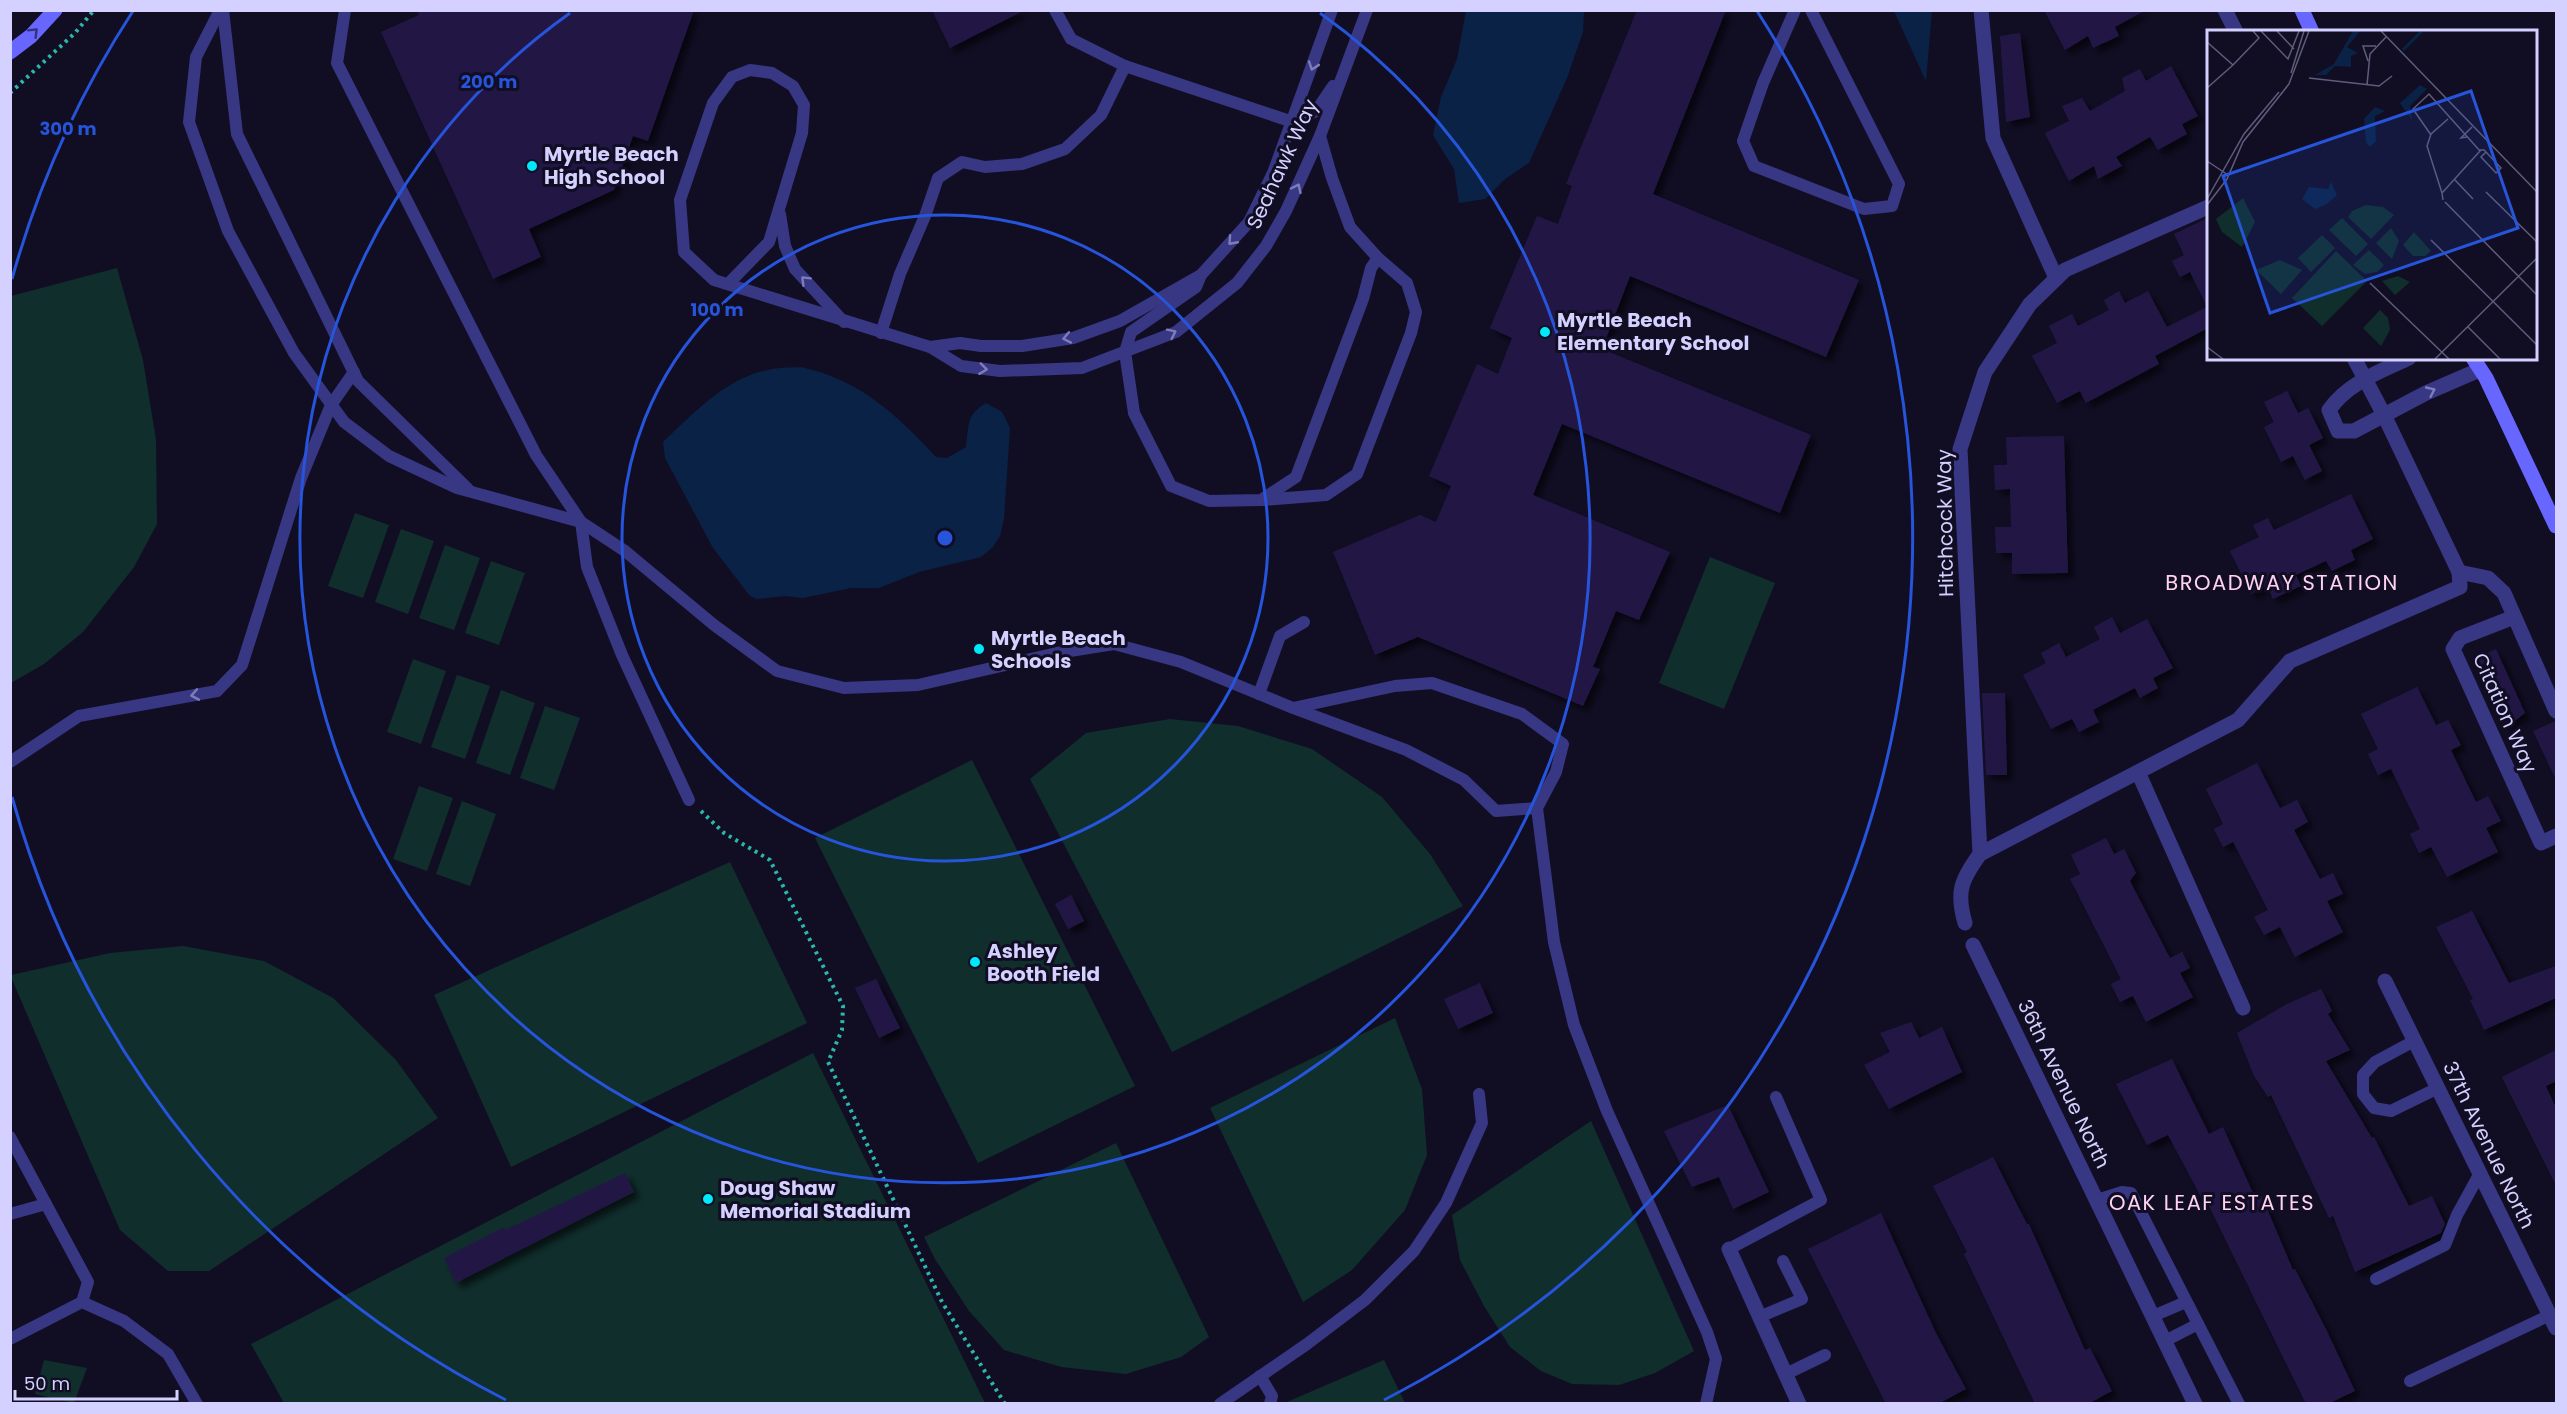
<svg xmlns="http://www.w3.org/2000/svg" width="2567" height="1414" font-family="Poppins,sans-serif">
<defs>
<filter id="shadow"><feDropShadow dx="5.5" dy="5.5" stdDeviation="3" flood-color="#0009"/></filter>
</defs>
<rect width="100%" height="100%" fill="#110e24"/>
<!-- green -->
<g fill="#102e2c">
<path d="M117,268l26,92 13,80 1,84 -23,43 -51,65 -39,32 -33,19v-387z"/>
<path d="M355,513l34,12 -26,73 -35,-12z"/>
<path d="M401,529l33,12 -26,73 -33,-12z"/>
<path d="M445,545l35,13 -26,72 -35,-12z"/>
<path d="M1710,557l65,26 -51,126 -65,-26z"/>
<path d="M491,561l34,12 -26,72 -34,-12z"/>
<path d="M413,659l33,12 -25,73 -34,-12z"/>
<path d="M457,675l33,11 -25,73 -34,-12z"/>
<path d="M501,690l34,13 -25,72 -34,-12z"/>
<path d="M545,706l35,12 -26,72 -34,-12z"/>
<path d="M1170,719l68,7 74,23 70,48 48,57 33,52 -291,146 -142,-273 56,-46z"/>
<path d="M972,760l163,326 -157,77 -163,-325z"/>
<path d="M419,786l34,12 -26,73 -34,-12z"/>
<path d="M462,801l34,13 -26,72 -34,-12z"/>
<path d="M730,862l77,161 -296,144 -77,-172z"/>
<path d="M183,946l81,15 69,37 63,62 42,58 -229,153h-41l-48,-41 -109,-253v-2l99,-22z"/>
<path d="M1395,1018l27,71 5,66 -22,55 -53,60 -49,32 -93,-194z"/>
<path d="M813,1053l172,350h-701l-33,-59z"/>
<path d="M1591,1121l103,230 -39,22 -36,12 -47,-1 -31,-13 -31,-24 -26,-41 -24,-46 -8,-45z"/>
<path d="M1116,1143l93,194 -28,20 -55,17 -65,-7 -57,-17 -35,-39 -34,-52 -11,-22z"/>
<path d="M44,1360l43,8 -13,35 -39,-9z"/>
<path d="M1384,1360l21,43 -118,-1z"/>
</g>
<!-- water -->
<g fill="#0a2246">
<path d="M1466,11h118l-1,21 -16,46 -38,85 -24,16 -20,20 -26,4 -5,-34 -21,-34 8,-38 16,-38z"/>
<path d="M1894,11h38l-6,70z"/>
<path d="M801,367c59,13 95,47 135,90l11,1 19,-11c3,-22 0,-32 20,-44l16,9 8,16 -6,91 -4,17 -7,11 -12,10 -62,15 -40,16h-28l-48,10 -18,-2 -28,3 -7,-3 -37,-48 -48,-90 -2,-16c30,-28 63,-64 105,-72 10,-3 22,-2 33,-3z"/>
</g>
<!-- building -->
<g fill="#211945" filter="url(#shadow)">
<path d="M417,10h277l-46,131 -15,-5 -19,54 -85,39 12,28 -48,22 -112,-247 38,-17z"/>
<path d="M932,10h93l-75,38z"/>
<path d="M1637,10h89l-73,184 206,86 -33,77 -196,-81 -28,73 209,86 -31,78 -218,-89 -29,71 137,57 -31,68 -23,-9 -23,56 7,2 -17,37 -165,-69 -43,18 -42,-103 87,-37 16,7 15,-36 -22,-10 48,-112 21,10 14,-36 -22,-10 47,-112 21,8 14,-38 -6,-2z"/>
<path d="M2044,10h102l-31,17 4,9 -26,12 -5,-12 -23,14z"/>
<path d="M2020,33l10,84 -24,5 -6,-86z"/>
<path d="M2171,66l27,50 -16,8 5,10 -29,16 -8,-13 -34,20 6,9 -24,13 -4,-13 -25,15 -24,-48 24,-12 -7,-15 20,-8 8,13 35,-20 -3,-13 18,-9 6,12z"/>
<path d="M2208,218v110l-53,28 4,8 -73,39 -6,-12 -23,12 -25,-47 25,-13 -8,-17 23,-12 6,12 31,-16 -5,-10 15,-9 6,12 23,-12 19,36 40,-20 -17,-35 -10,5 -8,-16 12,-6 -10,-21z"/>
<path d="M2287,391l11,22 10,-5 15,30 -14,7 13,26 -17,9 -12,-24 -12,6 -17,-35 10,-5 -10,-20z"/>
<path d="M2064,436l4,137 -56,1v-21h-16l-1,-26h16l-1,-38 -15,1 -1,-25h13l-1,-28z"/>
<path d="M2351,494l22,45 -22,11 4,10 -23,11 -6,-10 -30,14 5,11 -28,13 -6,-13 -16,8 -21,-43 29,-14 -6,-12 15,-7 6,12z"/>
<path d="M2112,617l8,16 27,-14 26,49 -20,10 5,10 -18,10 -5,-10 -42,22 6,12 -20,10 -7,-13 -21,10 -28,-54 23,-12 -5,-10 18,-10 7,14 34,-18 -6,-12z"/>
<path d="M2496,649l29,64 -18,14 -33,-67z"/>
<path d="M2417,687l19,38 12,-5 13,25 -10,5 25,52 12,-6 13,25 -15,7 12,24 -51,25 -16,-30 -12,6 -9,-19 10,-5 -29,-60 -13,6 -10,-21 10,-5 -17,-35z"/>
<path d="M1982,693h23l2,82h-21z"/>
<path d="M2556,721v59l-23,-49z"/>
<path d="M2257,763l23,45 17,-8 11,22 -14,8 26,49 13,-6 10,21 -16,7 16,31 -48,25 -15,-30 -16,8 -10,-18 14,-7 -35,-68 -10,5 -9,-18 9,-5 -17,-35z"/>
<path d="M2106,838l8,16 10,-5 12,24 -6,8 40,77 12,-6 8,16 -10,5 13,24 -47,25 -13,-26 -13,6 -9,-18 10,-5 -51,-100 10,-5 -9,-19z"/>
<path d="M1071,895l13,26 -16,8 -13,-25z"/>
<path d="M2472,911l37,72 47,-17v32l-72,32 -14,-30 3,-1 -37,-72z"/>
<path d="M876,979l24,49 -21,10 -24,-50z"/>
<path d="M1480,983l13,30 -35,16 -14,-30z"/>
<path d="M2321,989l11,22 -4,3 22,36 -24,11 46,77 2,-1 35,69 23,-10 13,28 -4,9 -86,39 -22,-56 -4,2 -58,-123 -3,2 -14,-21 -17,-43 50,-29z"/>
<path d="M1911,1022l8,16 23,-11 20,45 -73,37 -25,-44 26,-13 -10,-19z"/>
<path d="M2556,1050v31l-10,5 10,22v77l-54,-108z"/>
<path d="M2172,1059l37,75 14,-7 31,68 6,-3 33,78 2,-1 32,62 28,60 -27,13h-22l-102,-208 -3,1 -33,-62 -21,10 -31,-61z"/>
<path d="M1728,1105l41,87 -36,17 -14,-32 -27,10 -28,-56z"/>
<path d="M1993,1157l34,67h2l56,126 5,-2 22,43 -24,13h-53l-71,-150 3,-2 -34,-66z"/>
<path d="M625,1173l9,19 -178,91 -12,-25 60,-31 1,3z"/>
<path d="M1881,1213l55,120 30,56 -28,15h-52l-78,-155z"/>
</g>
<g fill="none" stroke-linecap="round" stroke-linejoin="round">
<!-- path -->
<g stroke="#2bb8ac" stroke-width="4" stroke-dasharray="3 4.5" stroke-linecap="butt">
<path d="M10,93l65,-60 19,-23"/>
<path d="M701,811l23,22 46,27 73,146 -1,24 -14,32 114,240 63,102"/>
</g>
<!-- service -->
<g stroke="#383784" stroke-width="12">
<path d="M220,10l-24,47 -7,65 39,109 66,122 50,69 45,34 68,32 124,34 44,29 89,74 63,46 67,17 74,-3 139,-32 57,-9 67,18 112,46 113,42 58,30 32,31 41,-3 19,-36 7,-28 -41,-30 -90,-31 -37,3 -102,22"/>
<path d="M223,10l14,124 121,247 110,108"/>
<path d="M345,10l-8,53 199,392 45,67 6,45 35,88 67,145"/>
<path d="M1055,10l16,29 54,27 168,56 23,-11 17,-25"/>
<path d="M1795,10l-32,73 -20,58 11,25 110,43 28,-3 7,-22 -88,-174"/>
<path d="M780,214l5,32 10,23 49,53"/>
<path d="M1201,275l-5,12 -65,45 -6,20 9,61 37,73 38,15 52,-1 35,-23 67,-178 8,-31 7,-10 -28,-31 -18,-49 -12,-42"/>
<path d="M728,284l41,-42 33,-109 2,-28 -11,-19 -21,-13 -22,-3 -18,7 -19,26 -33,97 4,52 30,28 216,67 31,19 39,5 82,-3 94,-36 61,-49 29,-37 20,-35 34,-75 47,-126"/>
<path d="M881,333l19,-59 25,-58 13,-38 24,-16 23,5 37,-3 43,-15 36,-34 24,-49"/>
<path d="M930,347l30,-4 21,3h41l51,-8 47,-17 81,-46 48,-53 24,-49 59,-163"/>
<path d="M1262,500l64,-5 31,-21 54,-141 5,-21 -9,-29 -29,-25"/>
<path d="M1259,694l21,-58 24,-14"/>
<path d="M10,762l69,-46 138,-25 25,-26 59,-187 30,-73 23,-33"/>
<path d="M1537,808l17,134 20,83 33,86 100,221 9,27 -10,45"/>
<path d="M2414,1041l-39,21 -12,13v19l11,14 17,3 47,-23"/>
<path d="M10,1137l36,67"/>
<path d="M2097,1200l25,-8 9,1 108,211"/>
<path d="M10,1214l36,-10 42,78 -6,20 -72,37"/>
<path d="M1729,1249l92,-49 -45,-103"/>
<path d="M2376,1279l69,-34 12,-30 23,-42"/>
<path d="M82,1302l42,19 44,33 29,50"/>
<path d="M2153,1316l33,-14"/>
<path d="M1759,1317l43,-18 -19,-38"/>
<path d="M2165,1341l33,-17"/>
<path d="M1786,1374l39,-19"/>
<path d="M1260,1376l12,20 -2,8"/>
<path d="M2410,1381l140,-66"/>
<path d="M1220,1404l87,-60 58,-44 49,-49 32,-48 36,-80 -3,-29"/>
</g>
<!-- minor -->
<g stroke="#383784" stroke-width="15">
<path d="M1981,10l12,128 63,140"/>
<path d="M2225,10l11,22"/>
<path d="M2409,358c-30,14 -61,25 -80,52l9,21h16l72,-38 53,-23"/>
<path d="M2459,572l29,6 16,15 52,118"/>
<path d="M2514,617l-54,21 -7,11 88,194 15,-7"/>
<path d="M2138,772l105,236"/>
<path d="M1980,854l-20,-405 25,-77 45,-68 35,-34 143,-63"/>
<path d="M1965,923c-9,-31 -4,-43 15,-69l258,-134 52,-59 170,-74 -1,-15 -75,-157 -30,-57"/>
<path d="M1973,945l222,459"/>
<path d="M2385,981l171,347"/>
<path d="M1729,1249l70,155"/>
</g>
<!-- secondary -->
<g stroke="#6767ff" stroke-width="15">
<path d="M2302,10l10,22"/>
<path d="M10,52l21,-16 24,-26"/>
<path d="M2473,358l13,20 70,148"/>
</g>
</g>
<!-- one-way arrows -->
<defs><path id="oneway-chevron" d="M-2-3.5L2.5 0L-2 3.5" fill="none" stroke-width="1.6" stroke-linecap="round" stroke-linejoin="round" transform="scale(1.5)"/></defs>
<use stroke="#33327c" href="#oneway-chevron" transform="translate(34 32) rotate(-45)"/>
<g stroke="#7e7cbb">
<use href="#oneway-chevron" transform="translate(1313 66) rotate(109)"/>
<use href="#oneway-chevron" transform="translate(1297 188) rotate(-65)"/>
<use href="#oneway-chevron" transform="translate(1232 241) rotate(132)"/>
<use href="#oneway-chevron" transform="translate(805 280) rotate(-135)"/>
<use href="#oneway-chevron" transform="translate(1172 333) rotate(-26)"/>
<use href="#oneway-chevron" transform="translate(1067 338) rotate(169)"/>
<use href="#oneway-chevron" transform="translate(983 369) rotate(7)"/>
<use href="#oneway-chevron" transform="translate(2431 391) rotate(-25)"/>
<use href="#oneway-chevron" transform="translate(195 695) rotate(170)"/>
</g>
<!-- distance rings -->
<g fill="none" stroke="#2654da" stroke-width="3">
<circle cx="945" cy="538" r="323"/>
<path d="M1320 13A645 645 0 1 1 570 13"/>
<path d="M506 1400A968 968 0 0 1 12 797M12 279A968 968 0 0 1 133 11M1757 11A968 968 0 0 1 1384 1400"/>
</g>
<!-- markers -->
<g fill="#00e9fb" stroke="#110e24" stroke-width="2">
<circle cx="532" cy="166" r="6"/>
<circle cx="1545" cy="332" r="6"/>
<circle cx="979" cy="649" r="6"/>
<circle cx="975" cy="962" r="6"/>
<circle cx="708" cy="1199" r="6"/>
</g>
<g text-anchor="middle" stroke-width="6" stroke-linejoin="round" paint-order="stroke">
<!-- poi labels -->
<g font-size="20" font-weight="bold" fill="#d4d0ff" stroke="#110e24" text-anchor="start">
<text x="544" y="161">Myrtle Beach<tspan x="544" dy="23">High School</tspan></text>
<text x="1557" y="327">Myrtle Beach<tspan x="1557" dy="23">Elementary School</tspan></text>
<text x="991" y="645">Myrtle Beach<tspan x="991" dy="23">Schools</tspan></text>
<text x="987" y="958">Ashley<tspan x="987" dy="23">Booth Field</tspan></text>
<text x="720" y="1195">Doug Shaw<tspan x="720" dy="23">Memorial Stadium</tspan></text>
</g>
<!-- street labels -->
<g font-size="20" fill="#d4d0ff" stroke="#110e24">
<text transform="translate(1282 164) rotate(-65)" y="7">Seahawk Way</text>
<text transform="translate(1945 523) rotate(-91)" y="7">Hitchcock Way</text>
<text transform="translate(2505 713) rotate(66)" y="7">Citation Way</text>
<text transform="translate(2064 1084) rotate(64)" y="7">36th Avenue North</text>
<text transform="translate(2489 1145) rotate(64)" y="7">37th Avenue North</text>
</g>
<!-- neighbourhood labels -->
<g font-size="21" letter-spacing="1.5" fill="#ffd2f0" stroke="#110e24">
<text x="2282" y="590">BROADWAY STATION</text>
<text x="2212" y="1210">OAK LEAF ESTATES</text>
</g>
</g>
<!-- overview -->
<g transform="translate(2207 30)">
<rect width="330" height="330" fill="#110e24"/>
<path d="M36,168l12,24 -13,25 -20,-15 -6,-13zM159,175l17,2 11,8 -23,24 -23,-22 4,-6zM135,188l26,26 -12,12 -27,-26zM184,198l8,13 -7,18 -16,-16zM207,202l17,19 -6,5h-12l-10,-11zM115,205l13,13 -24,24 -13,-14zM162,220l15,15 -7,7 -12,2 -12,-9zM129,221l31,30 -45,45 -30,-28zM73,230l22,10 -21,24 -25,-24zM191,246l12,6 -15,13 -13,-14zM173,280l8,8 2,12 -9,16 -18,-18z" fill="#102e2c"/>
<path d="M146,1h7l-13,16 11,6 -7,3v11l-16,-1 -9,9h-11l19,-11zM213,55l7,4 -17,17 2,14 -12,-17zM168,77l10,4 -10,5 1,25 -6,6 -4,-5 -2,-23zM124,152l6,13 -10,9 -12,5 -13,-10 7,-12 19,2z" fill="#0a2246"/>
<path fill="none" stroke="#0a2246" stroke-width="3" d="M196,20l19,-19"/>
<path fill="none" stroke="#5f5c7c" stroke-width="1.5" d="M54,1l27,28 11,-28M70,1l17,18M174,1l156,161M0,12l26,23 26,-27 -6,-7M161,31l-5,-15h13M84,43l13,-42M102,48l70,8 13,-10M160,55l3,-31 16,-17M0,58l26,-23M224,105l-18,-26 16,-15 51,57 -38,42 1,7M260,107l-6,1 11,-11M272,120h5l2,2 15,16 -5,5 -15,-16 5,-5M0,131l21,14M248,150l18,19M279,162l51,50M235,163l-15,-47 4,-12 17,-15M0,169l37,-65 35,-42M238,172l92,93M0,175l20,-26 16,-37 46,-58 20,-53M224,210l106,105M163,253l79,76M261,297l32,32M0,317l16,12M228,329l102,-101"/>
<path fill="#2654da" fill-opacity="0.15" stroke="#2654da" stroke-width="3" d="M264,61l47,137 -248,85 -47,-137z"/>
<rect width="330" height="330" fill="none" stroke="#d4d0ff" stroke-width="3"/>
</g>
<circle cx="945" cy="538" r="9" fill="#2654da" stroke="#110e24" stroke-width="3"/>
<g font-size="18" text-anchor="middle" font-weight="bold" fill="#2654da" stroke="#110e24" stroke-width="6" stroke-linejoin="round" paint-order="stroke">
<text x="489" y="88">200 m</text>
<text x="68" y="135">300 m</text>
<text x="717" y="316">100 m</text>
</g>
<!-- border -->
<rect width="2567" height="1414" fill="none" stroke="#d4d0ff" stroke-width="24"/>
<!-- scale -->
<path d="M15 1390v9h162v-9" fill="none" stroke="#d4d0ff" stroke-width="3"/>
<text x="24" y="1390" font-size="18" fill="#d4d0ff" stroke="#110e24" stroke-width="4.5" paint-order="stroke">50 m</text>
</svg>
